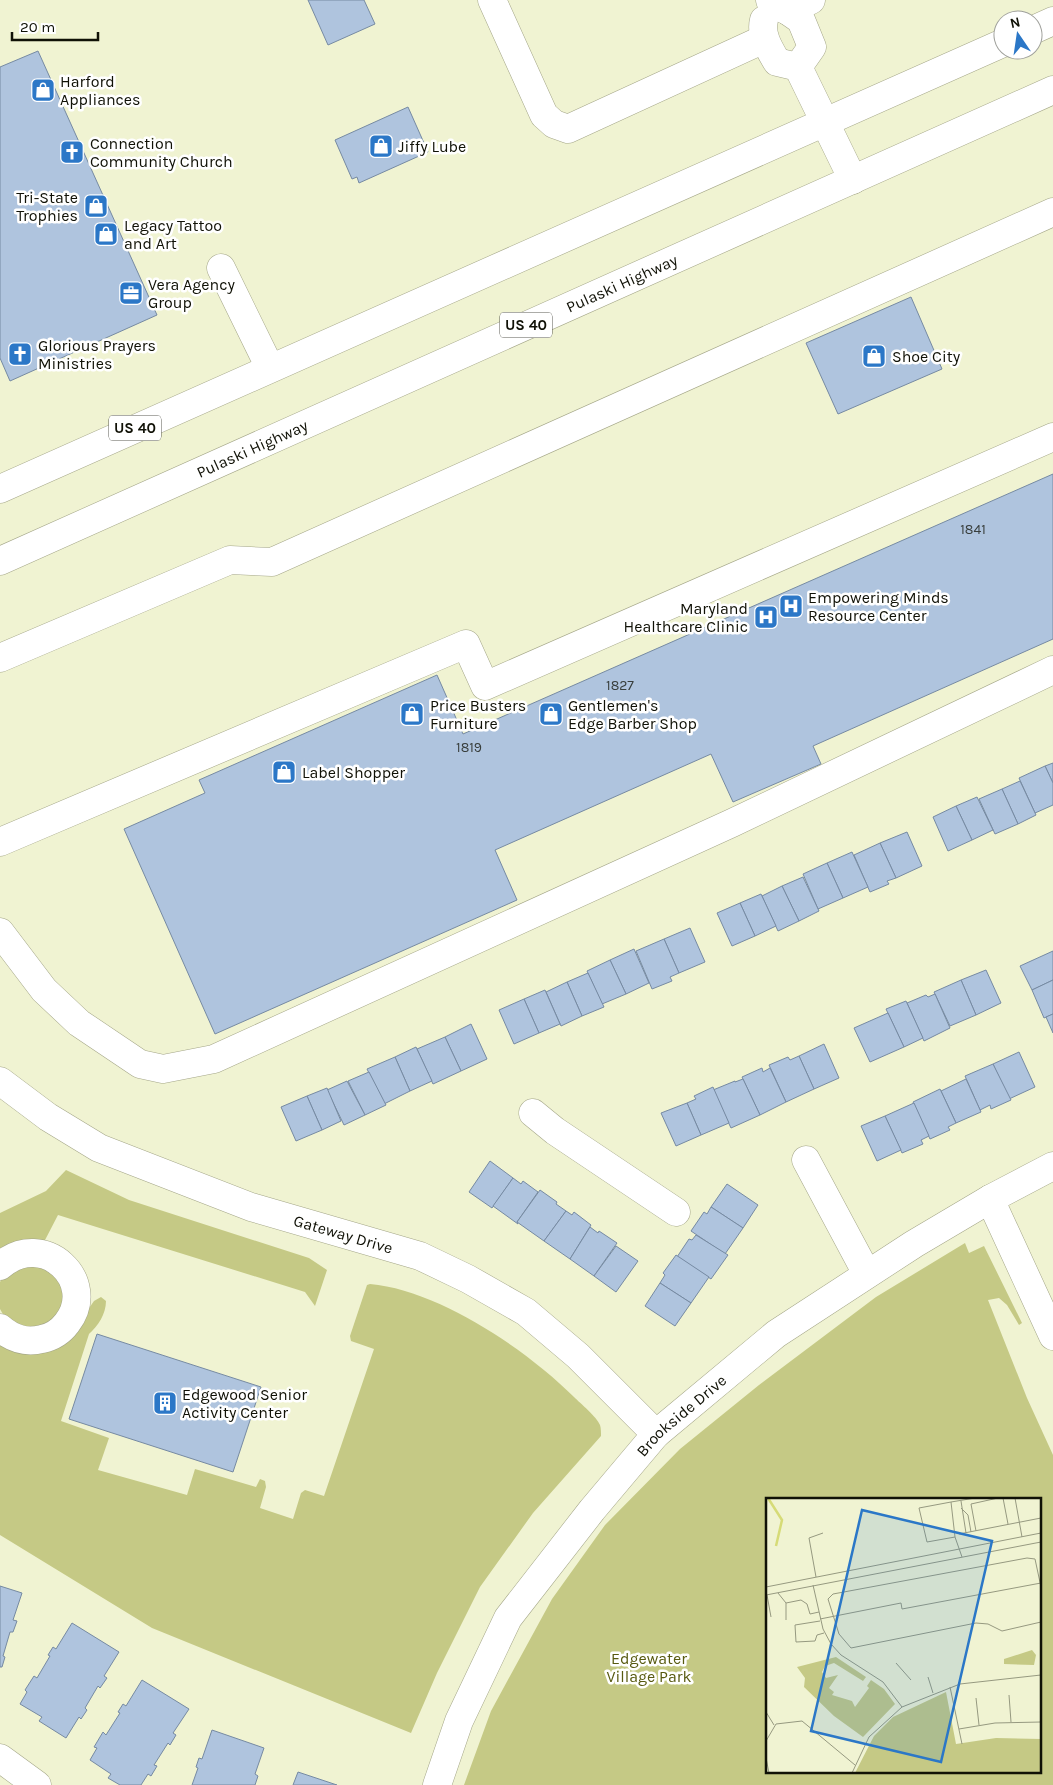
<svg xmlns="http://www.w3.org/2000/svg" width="1053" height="1785" font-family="Karla,sans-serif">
<rect width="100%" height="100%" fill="#f0f3d2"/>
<!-- green -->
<g fill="#c5c985" fill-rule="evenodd">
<path d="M66,1170l63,30 180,58 18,12 -12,36 -10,-14 -247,-77 -14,27c-15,-3 -31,1 -44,11v-40l46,-22z"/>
<path d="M965,1243l4,10 15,-7 38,77 -3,2 -12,-20 -8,-7 -11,2 39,98 26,57v330h-589l27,-74 61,-112 53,-74 75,-76 79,-64 117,-88zM767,1499h272v272h-272z"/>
<path d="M39,1260l30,33 -14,31 -33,6 -18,-14 -4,-7v-27l6,-10z"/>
<path d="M370,1284c68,6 156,65 204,113 6,6 23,20 26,28 1,3 1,8 1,11l-68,77 -53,74 -43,86 -26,60 -259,-105 -152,-93v-196l67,1 27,-39 7,-4 5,4c0,13 -8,25 -17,33l-28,87 48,17 -11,32 89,25 8,-26 61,18 4,-8 5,2 1,6 -6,21 33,11 8,-26 4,-3 19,6 50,-147 -23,-8 -1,-5 17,-51z"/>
</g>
<!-- building -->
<g fill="#afc4de" stroke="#768aa2">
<path d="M308,0h56l11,24 -47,21z"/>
<path d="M38,51l119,264 -147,66 -10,-23v-291z"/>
<path d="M408,107l20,45 -69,31 -2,-6 -5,2 -17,-39z"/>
<path d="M911,297l31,72 -104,45 -32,-71z"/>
<path d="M1053,474v165l-240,107 8,18 -88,38 -22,-48 -216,96 22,50 -302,134 -91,-205 81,-36 -6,-13 238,-105 26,59z"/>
<path d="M1053,763v20l-8,-17z"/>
<path d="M1045,766l8,17v22l-18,8 -16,-35z"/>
<path d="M1020,781l16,34 -18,9 -16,-35z"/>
<path d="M1002,789l16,35 -23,10 -16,-35z"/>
<path d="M977,797l16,33 -21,10 -16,-34z"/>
<path d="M956,806l16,34 -24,11 -15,-34z"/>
<path d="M907,832l15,34 -26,12 -16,-35z"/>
<path d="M880,843l16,35 -9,3 2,3 -19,8 -16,-37z"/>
<path d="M852,852l16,35 -25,11 -16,-35z"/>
<path d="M827,863l16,35 -25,11 -15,-35z"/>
<path d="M803,877l16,34 -20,10 -17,-35z"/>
<path d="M782,886l17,35 -21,10 -16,-35z"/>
<path d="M761,894l15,32 -21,10 -15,-33z"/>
<path d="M740,903l15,33 -23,10 -15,-33z"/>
<path d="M690,928l15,34 -26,11 -15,-34z"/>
<path d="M664,939l15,34 -9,4 2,4 -20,8 -16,-38z"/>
<path d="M634,949l15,34 -23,11 -16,-34z"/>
<path d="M1053,951v29l-21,10 -12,-24z"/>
<path d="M610,960l16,34 -24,10 -15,-33z"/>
<path d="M986,970l15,33 -25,12 -15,-35z"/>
<path d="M588,973l16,34 -22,9 -15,-34z"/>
<path d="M961,980l15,35 -26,11 -16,-34z"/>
<path d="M1053,980v34l-9,4 -12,-28z"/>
<path d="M567,982l15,34 -21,10 -15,-34z"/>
<path d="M545,990l15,34 -21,9 -15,-34z"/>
<path d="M935,994l15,34 -26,13 -17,-38 19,-8 2,2z"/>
<path d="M524,999l15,34 -25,11 -15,-34z"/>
<path d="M906,1001l17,37 -19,9 -18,-38z"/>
<path d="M888,1013l16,34 -34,15 -16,-34z"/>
<path d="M1053,1014v19l-7,-16z"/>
<path d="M471,1024l16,35 -26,12 -16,-34z"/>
<path d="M445,1037l16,34 -28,13 -16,-35z"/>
<path d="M824,1044l15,34 -25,11 -15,-33z"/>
<path d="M416,1047l16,34 -22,10 -15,-34z"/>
<path d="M1019,1052l16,35 -26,12 -16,-35z"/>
<path d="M799,1056l15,33 -28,13 -17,-37 19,-8 2,3z"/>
<path d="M395,1057l15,34 -26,13 -17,-35z"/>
<path d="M993,1064l18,36 -20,9 -1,-4 -10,5 -15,-34z"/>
<path d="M762,1068l1,4 7,-4 16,34 -26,13 -18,-38z"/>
<path d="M369,1072l17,33 -21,10 -17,-34z"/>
<path d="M743,1079l17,36 -29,13 -18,-38 22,-9v1z"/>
<path d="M966,1079l15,33 -25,11 -15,-32z"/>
<path d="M347,1081l18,34 -21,10 -17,-35z"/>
<path d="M713,1087l16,36 -28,12 -14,-32 9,-4 -2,-3z"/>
<path d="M327,1088l14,33 -19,9 -15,-34z"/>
<path d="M940,1089l16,34 -8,4 2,3 -20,9 -17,-37z"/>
<path d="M307,1096l15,34 -26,11 -15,-34z"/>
<path d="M687,1103l14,32 -25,11 -15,-33z"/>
<path d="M914,1103l15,33 -8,4 2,4 -21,9 -17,-37z"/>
<path d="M885,1116l16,34 -24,11 -16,-35z"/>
<path d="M490,1161l23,17 -21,30 -23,-16z"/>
<path d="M513,1178l8,6 2,-3 15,11 -21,30 1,2 -25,-18z"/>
<path d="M727,1184l31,21 -15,23 -32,-21z"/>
<path d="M540,1190l17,12 -1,2 10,7 -22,30 -27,-19z"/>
<path d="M711,1207l32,21 -18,26 -34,-23 13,-19 3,2z"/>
<path d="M566,1211l6,4 2,-3 17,13 -21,34 -26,-18z"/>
<path d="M590,1227l8,6 1,-2 18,12 -23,33 -24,-17z"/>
<path d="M696,1235l32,20 -17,24 -34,-22 12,-18 3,1z"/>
<path d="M616,1246l22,15 -22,31 -22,-16z"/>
<path d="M676,1255l33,22 -18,26 -31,-20 5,-8 -2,-2z"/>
<path d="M660,1283l31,20 -16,23 -30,-20z"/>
<path d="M97,1334l164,53 -28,85 -164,-53z"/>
<path d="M0,1586l22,7 -9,27 4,1 -4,11h-3l-7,24 2,1 -3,10h-2z"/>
<path d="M72,1623l47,29 -15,24 3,2 -7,10 -2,-2 -13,22 2,2 -6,9 -2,-2 -13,21 -27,-17 3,-4 -22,-13 7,-12 -2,-2 9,-14 3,2 13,-22 -2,-1 5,-8 3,2z"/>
<path d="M142,1680l47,29 -16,24 3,2 -6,10 -2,-2 -14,22 3,1 -6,10 -3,-2 -7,11h-21l-12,-7 3,-4 -21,-14 7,-12 -3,-1 9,-15 3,3 14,-22 -2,-1 5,-8 3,2z"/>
<path d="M212,1730l52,18 -9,26 3,2 -3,9h-63l6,-17 -2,-1 3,-9 3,1z"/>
<path d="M298,1772l39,13h-44z"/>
</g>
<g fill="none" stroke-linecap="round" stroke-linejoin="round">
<!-- minor casing -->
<g stroke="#a4a688" stroke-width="29">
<g id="minor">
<path d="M492,0l52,115 10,9 14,5 196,-90"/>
<path d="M770,0l1,3 17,8 13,9 11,27 -14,20"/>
<path d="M788,11l23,-11"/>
<path d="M764,20c-4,15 6,30 13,42l21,5"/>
<path d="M798,67l55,113"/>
<path d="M221,268l49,100"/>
<path d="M0,658l230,-98 42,2 781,-350"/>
<path d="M0,842l466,-198 19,42 568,-249"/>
<path d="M0,932l44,58 35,33 61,41 23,5 51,-10 518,-236 321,-153"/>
<path id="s1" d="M0,1081l48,36 51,31 152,59 169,49 48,23 58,33 52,44 78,78"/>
<path d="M533,1113l22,18 121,81"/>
<path d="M806,1160l61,114"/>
<path d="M990,1199l63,137"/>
<path d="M0,1266c44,-38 99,16 67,57 -6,8 -15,14 -25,16 -16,4 -29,0 -42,-11"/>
<path d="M0,1758l37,27"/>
<path id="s2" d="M437,1785l22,-64 49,-103 84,-108 64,-76 120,-100 138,-90 76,-45 63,-33"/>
</g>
</g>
<!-- highway casing -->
<g stroke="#a4a688" stroke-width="29">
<g id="highway">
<path d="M1033,30l20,-9"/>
<path d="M0,489l1003,-446"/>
<path id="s3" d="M0,561l1053,-471"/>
</g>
</g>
<!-- minor -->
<use href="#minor" stroke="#fff" stroke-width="28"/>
<!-- highway -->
<use href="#highway" stroke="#fff" stroke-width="28"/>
</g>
<!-- icons -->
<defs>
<g id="shop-square" transform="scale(1.25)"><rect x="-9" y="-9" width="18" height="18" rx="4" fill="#2b77c7" stroke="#fff"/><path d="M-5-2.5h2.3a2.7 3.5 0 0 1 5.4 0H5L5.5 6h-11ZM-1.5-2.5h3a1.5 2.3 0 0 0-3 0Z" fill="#fff"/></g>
<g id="church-square" transform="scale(1.25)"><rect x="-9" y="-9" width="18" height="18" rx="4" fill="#2b77c7" stroke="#fff"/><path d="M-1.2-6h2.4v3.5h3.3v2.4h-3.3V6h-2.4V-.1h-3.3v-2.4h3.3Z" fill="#fff"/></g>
<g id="office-square" transform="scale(1.25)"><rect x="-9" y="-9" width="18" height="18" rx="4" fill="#2b77c7" stroke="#fff"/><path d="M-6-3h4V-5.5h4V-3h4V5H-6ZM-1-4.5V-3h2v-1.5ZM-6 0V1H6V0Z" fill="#fff"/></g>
<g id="hospital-square" transform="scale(1.25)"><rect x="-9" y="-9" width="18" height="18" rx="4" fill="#2b77c7" stroke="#fff"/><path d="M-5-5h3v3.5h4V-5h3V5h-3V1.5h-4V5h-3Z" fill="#fff"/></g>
<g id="building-square" transform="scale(1.25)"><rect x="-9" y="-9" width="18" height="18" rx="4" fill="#2b77c7" stroke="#fff"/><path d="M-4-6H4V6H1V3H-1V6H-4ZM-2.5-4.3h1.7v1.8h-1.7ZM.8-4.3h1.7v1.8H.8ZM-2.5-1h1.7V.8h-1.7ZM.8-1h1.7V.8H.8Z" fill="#fff"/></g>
</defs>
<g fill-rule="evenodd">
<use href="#shop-square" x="43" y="90"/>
<use href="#shop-square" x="381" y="146"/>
<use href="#church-square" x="72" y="152"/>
<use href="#shop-square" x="96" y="206"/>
<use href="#shop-square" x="106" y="234"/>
<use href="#office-square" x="131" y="293"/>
<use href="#church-square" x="20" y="354"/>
<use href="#shop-square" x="874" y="356"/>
<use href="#hospital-square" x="791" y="606"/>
<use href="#hospital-square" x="766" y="617"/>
<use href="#shop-square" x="412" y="714"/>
<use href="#shop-square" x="551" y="714"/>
<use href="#shop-square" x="284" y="772"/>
<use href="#building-square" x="165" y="1403"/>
</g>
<g text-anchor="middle" stroke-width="5" stroke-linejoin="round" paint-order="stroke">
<!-- number labels -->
<g font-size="14" fill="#383e3c">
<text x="973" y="534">1841</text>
<text x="620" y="690">1827</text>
<text x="469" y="752">1819</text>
</g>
<!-- shield labels -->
<g fill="#fff" stroke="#585851" stroke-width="1">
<rect x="500" y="312.5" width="52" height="25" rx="4"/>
<rect x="109" y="415.5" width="52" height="25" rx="4"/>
</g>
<g font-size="15" font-weight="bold" fill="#101106">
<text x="526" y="330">US 40</text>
<text x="135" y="433">US 40</text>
</g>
<!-- poi labels -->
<g font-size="16" fill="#101106" stroke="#fff" text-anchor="start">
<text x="60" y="87">Harford<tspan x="60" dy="18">Appliances</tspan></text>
<text x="90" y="149">Connection<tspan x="90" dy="18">Community Church</tspan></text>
<text x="398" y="152">Jiffy Lube</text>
<text x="78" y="203" text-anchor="end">Tri-State<tspan x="78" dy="18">Trophies</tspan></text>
<text x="124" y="231">Legacy Tattoo<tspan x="124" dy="18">and Art</tspan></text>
<text x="148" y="290">Vera Agency<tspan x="148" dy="18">Group</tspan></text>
<text x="38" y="351">Glorious Prayers<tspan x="38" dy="18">Ministries</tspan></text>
<text x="892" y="362">Shoe City</text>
<text x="808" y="603">Empowering Minds<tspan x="808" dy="18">Resource Center</tspan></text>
<text x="748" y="614" text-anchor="end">Maryland<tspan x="748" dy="18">Healthcare Clinic</tspan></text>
<text x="430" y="711">Price Busters<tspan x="430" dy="18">Furniture</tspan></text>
<text x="568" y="711">Gentlemen's<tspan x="568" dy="18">Edge Barber Shop</tspan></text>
<text x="302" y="778">Label Shopper</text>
<text x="182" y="1400">Edgewood Senior<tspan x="182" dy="18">Activity Center</tspan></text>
</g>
<!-- street labels -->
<g font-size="16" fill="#101106" stroke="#fff">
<text dy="6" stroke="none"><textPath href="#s3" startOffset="681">Pulaski Highway</textPath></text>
<text dy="6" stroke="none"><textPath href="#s3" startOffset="276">Pulaski Highway</textPath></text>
<text dy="6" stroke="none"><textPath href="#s1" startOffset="379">Gateway Drive</textPath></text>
<text dy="6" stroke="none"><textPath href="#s2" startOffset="449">Brookside Drive</textPath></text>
</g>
<!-- park labels -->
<g font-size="16" fill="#585a10" stroke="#fff">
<text x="649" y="1664">Edgewater<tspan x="649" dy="18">Village Park</tspan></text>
</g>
</g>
<!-- overview -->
<g transform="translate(766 1498)">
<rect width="275" height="275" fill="#f0f3d2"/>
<path d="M266,152l4,5 -2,10 -30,-1v-5zM70,159l30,20 -3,4 -29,-18 -9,3 -3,6 4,6 12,-3 -9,13 5,4 -2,3 20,6 3,6 14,-19 -2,-2 4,-6 13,9 11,15 -32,33 -29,-21 -30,-29 1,-9 -8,-11zM180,194l10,52 40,-6 45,1v34h-186l19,-37 19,-19z" fill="#c5c985"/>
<path fill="none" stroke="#d6db77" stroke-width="2.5" d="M2,0l14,22 -6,26"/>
<path fill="none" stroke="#969980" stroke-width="1" d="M237,0l5,26M249,0l7,39M195,3l5,32M185,4l-32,6 8,34 28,-5M195,10l7,7 3,17M210,33l-5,-27 27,-6M193,36l82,-16M196,59l-7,-20 -4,-35 24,-4M50,79l-7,-39 14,-5M47,87l10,44 8,15 10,11 42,27 19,25M0,89l275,-54M275,89l-6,-28 -8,-1 -194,36 -5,5 11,35 12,14 125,-25 12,1 14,7 39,-9M12,95l8,10v17M0,97l275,-53M1,97l4,22M20,105l15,-3 6,4 3,10 9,-2M54,121l81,-16 1,6 139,-26M54,123l-25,4 1,17 19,-1 2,-6 7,-2M130,165l15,17M162,179l5,16M184,189l12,57M243,197l2,27M210,200l3,27M0,214l8,13M193,231l36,-6 46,-1M0,243l10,-17 26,-3 53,44M0,260l3,15M86,275l17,-36 33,-30 58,-23 81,-9"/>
<path fill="#2b77c7" fill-opacity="0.15" stroke="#2b77c7" stroke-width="2.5" d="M96,12l130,31 -51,221 -130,-31z"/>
<rect width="275" height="275" fill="none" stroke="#101106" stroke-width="2.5"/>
</g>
<!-- north arrow -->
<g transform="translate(1018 35) rotate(347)"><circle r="24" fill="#ffffff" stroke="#9fa09b"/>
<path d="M0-4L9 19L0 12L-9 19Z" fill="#2b77c7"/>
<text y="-8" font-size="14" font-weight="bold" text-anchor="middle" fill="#101106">N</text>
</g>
<!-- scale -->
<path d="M12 32v8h86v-8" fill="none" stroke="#101106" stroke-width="2.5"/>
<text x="20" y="32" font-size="15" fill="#101106" stroke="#ffffff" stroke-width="4" paint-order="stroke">20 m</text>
</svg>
